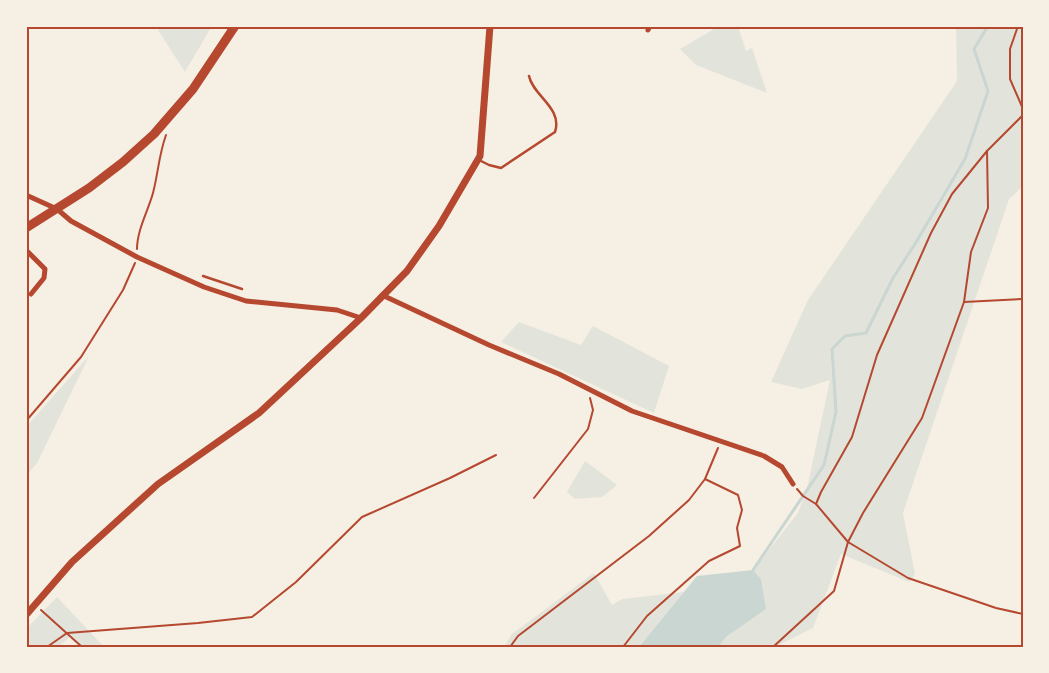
<svg xmlns="http://www.w3.org/2000/svg" width="1049" height="673" font-family="'Varela Round',sans-serif">
<rect width="100%" height="100%" fill="#f6efe4"/>
<!-- green -->
<g fill="#e2e4dc">
<path d="M162,26h47l1,3 -25,43 -27,-42z"/>
<path d="M719,26h19l8,25 6,-3 15,45 -71,-28 -16,-16z"/>
<path d="M956,26h67v160l-14,13 -106,314 12,61 -6,8 -68,-28 -28,74 -38,19h-57l8,-10 40,-28 -5,-30 -8,-9 45,-57 10,-29 22,-104 -28,9 -31,-7 37,-82 149,-219z"/>
<path d="M519,322l62,23 12,-19 76,40 -15,47 -153,-71z"/>
<path d="M89,356l-52,107 -11,13v-49z"/>
<path d="M585,461l32,24 -15,12 -27,2 -8,-7z"/>
<path d="M594,573l18,32 10,-6 62,-7 -45,55h-135l8,-13z"/>
<path d="M57,597l47,50h-22l-12,-11 -11,11h-33v-18z"/>
</g>
<!-- water -->
<path fill="#c9d6d2" d="M753,570l8,9 5,30 -40,28 -8,10h-79l58,-71z"/>
<g fill="none" stroke-linecap="round" stroke-linejoin="round">
<!-- stream -->
<path stroke="#c9d6d2" stroke-width="3" d="M753,570l71,-105 12,-53 -4,-63 13,-13 21,-3 27,-55 22,-34 50,-85 23,-68 -14,-42 14,-23"/>
<!-- path -->
<g stroke="#b5482f" stroke-width="2">
<path d="M1018,26l-8,23v30l13,30"/>
<path d="M137,249c0,-19 11,-38 16,-56 5,-19 6,-39 13,-58"/>
<path d="M964,302l7,-50 17,-44 -1,-57"/>
<path d="M26,421l55,-64 42,-67 12,-27"/>
<path d="M797,489l6,7 13,8 32,38 15,-29 59,-95 42,-116 59,-3"/>
<path d="M534,498l54,-69 5,-19 -3,-12"/>
<path d="M816,504l5,-12 31,-55 25,-82 54,-122 21,-39 35,-43 36,-36"/>
<path d="M41,610l41,37"/>
<path d="M47,647l20,-14 131,-10 54,-6 44,-35 66,-65 88,-39 46,-23"/>
<path d="M510,647l8,-11 131,-100 40,-36 16,-21 13,-31"/>
<path d="M623,647l24,-31 62,-55 31,-15 -3,-18 5,-18 -4,-15 -33,-16"/>
<path d="M773,647l61,-56 14,-49 60,36 88,30 27,6"/>
</g>
<!-- service -->
<g stroke="#b5482f" stroke-width="2.5">
<path d="M479,160l10,5 12,3 54,-36c8,-24 -22,-36 -26,-56"/>
<path d="M203,276l39,13"/>
</g>
<!-- minor -->
<g stroke="#b5482f" stroke-width="5">
<path d="M648,30l2,-4"/>
<path d="M26,195l31,14 14,12 66,36 67,30 42,14 91,9 24,8"/>
<path d="M26,250l19,19 -1,9 -13,16"/>
<path d="M382,295l107,50 70,29 73,37 132,45 18,11 11,17"/>
</g>
<!-- tertiary -->
<path stroke="#b5482f" stroke-width="7" d="M26,615l46,-53 86,-78 101,-71 102,-95 46,-47 32,-45 41,-70 10,-130"/>
<!-- trunk -->
<path stroke="#b5482f" stroke-width="9" d="M26,228l63,-40 34,-26 31,-28 39,-45 42,-63"/>
</g>
<!-- border -->
<rect width="1049" height="673" fill="none" stroke="#f6efe4" stroke-width="55"/>
<rect x="28" y="28" width="994" height="618" fill="none" stroke="#b5482f" stroke-width="2"/>
</svg>
